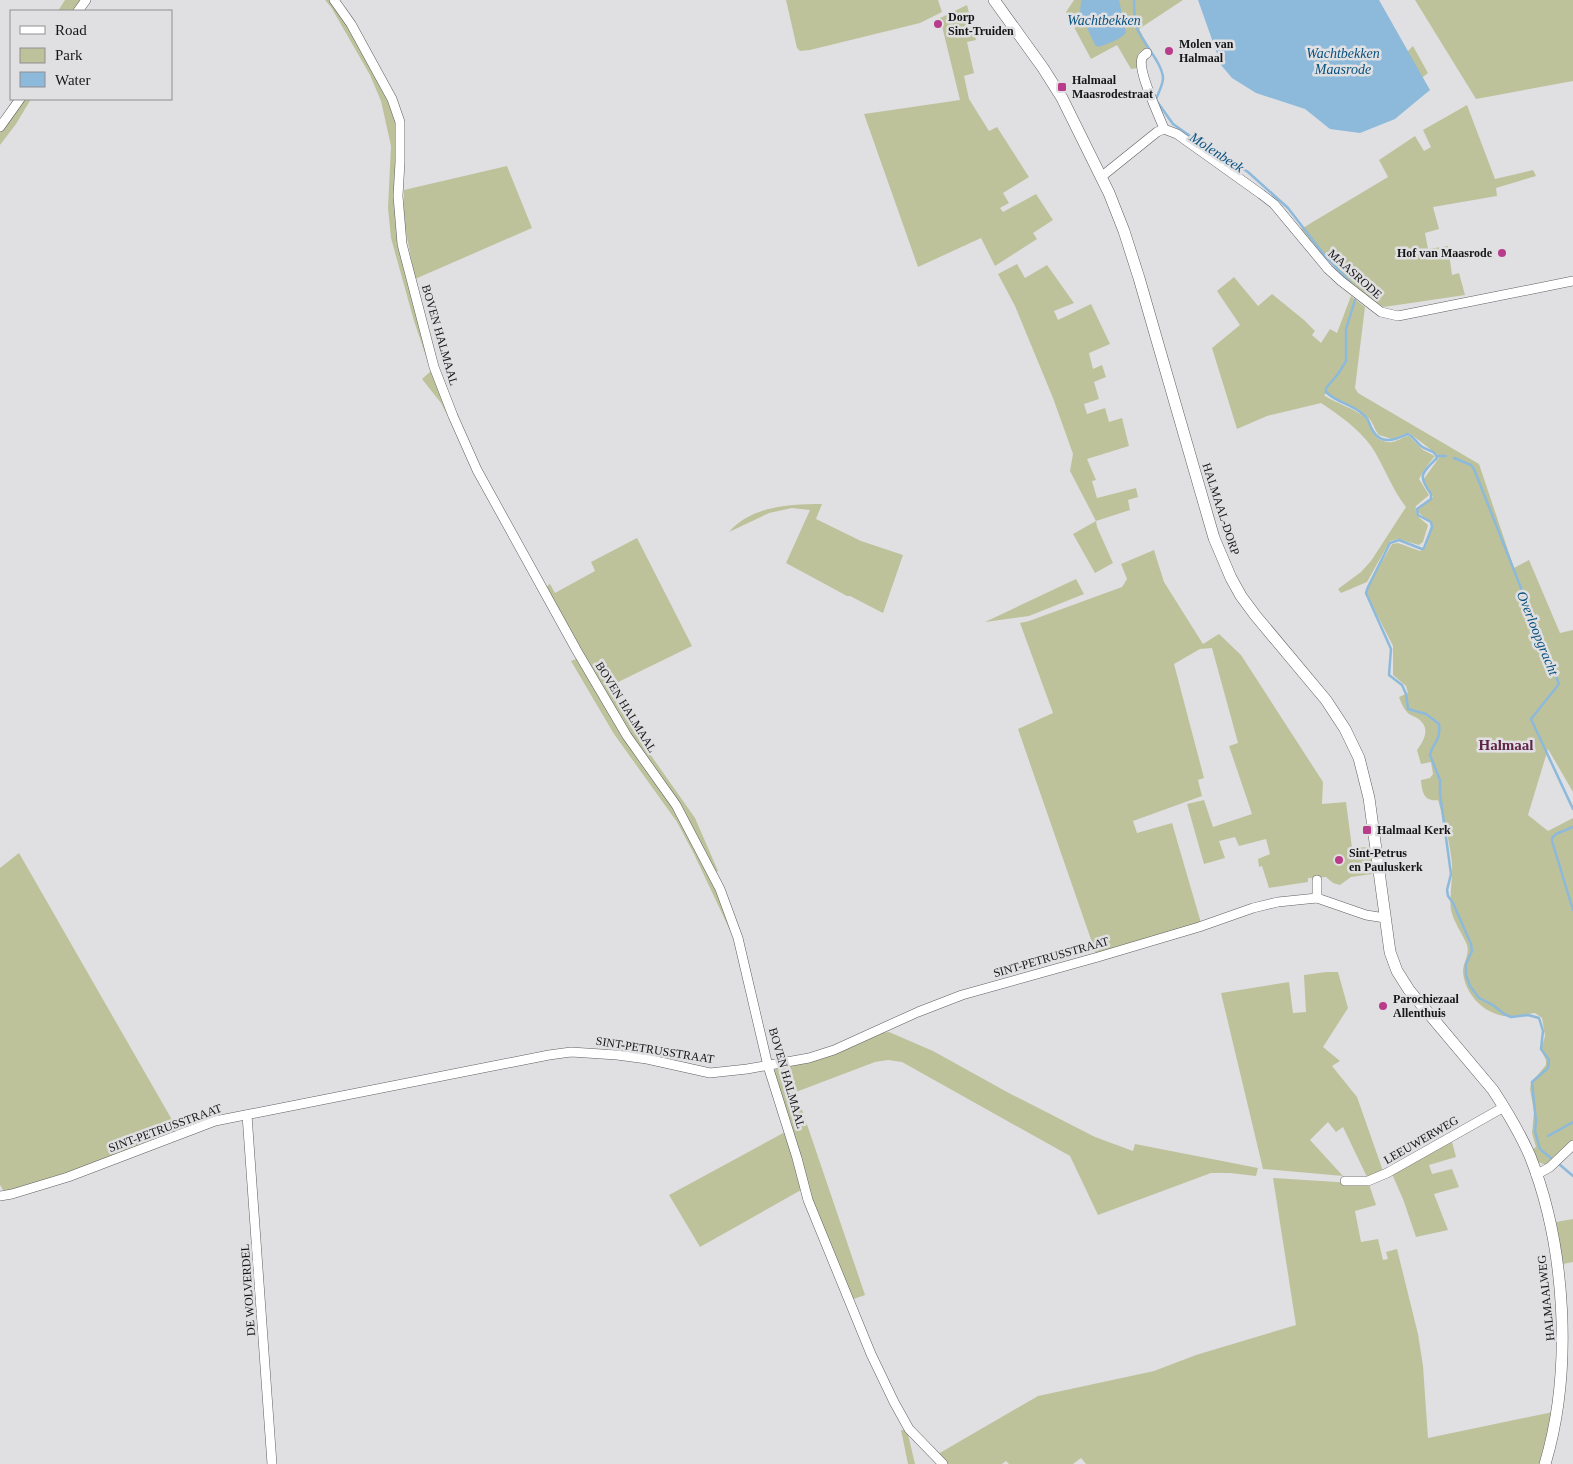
<svg xmlns="http://www.w3.org/2000/svg" width="1573" height="1464" font-family="'Times New Roman',serif">
<rect width="100%" height="100%" fill="#e0e0e3"/>
<!-- green -->
<g fill="#bec29b">
<path d="M65,0h17l-7,11h-17z"/>
<path d="M325,0h8l42,72 21,47 6,133 61,194 -22,-43 -19,-24 9,-8 -17,-50 -23,-83 -3,-30 3,-62 -10,-45 -11,-26 -39,-68z"/>
<path d="M786,0h152l4,12 -22,11 -110,27 -10,1 -3,-3z"/>
<path d="M1074,0h109l-44,29 10,18c-12,6 -13,7 -11,21l-7,1 -14,-24 -26,14 -25,-47z"/>
<path d="M1415,0h158v81l-97,18z"/>
<path d="M967,5l9,35 -9,2 7,31 -10,3 5,23 20,32 8,-4 32,50 -26,16 6,10 -9,5 3,4 33,-18 17,26 -20,13 4,6 -42,27 -14,-28 -63,29 -54,-153 96,-14 -20,-82z"/>
<path d="M1413,46l15,27 -13,10 -11,-28z"/>
<path d="M23,99h8l-15,25 -16,21v-14z"/>
<path d="M1467,105l28,74 38,-9 3,6 -40,12 1,8 -64,11 6,22 -14,4 3,16 20,-3 4,29 7,-2 6,22 -81,12c-34,-19 -59,-49 -83,-78l87,-52 -9,-17 36,-24 9,15 7,-4 -8,-17z"/>
<path d="M507,166l25,62 -117,51 -11,-57v-32z"/>
<path d="M1017,264l8,14 22,-13 27,38 -20,8 4,9 33,-16 19,40 -21,9 4,16 9,-4 4,12 -12,5 5,17 -15,5 3,10 18,-6 4,14 13,-4 7,28 -42,13 9,21 -4,1 5,17 39,-10 2,9 -10,3 2,10 -34,11 1,6 16,36 -18,10 -22,-39 23,-13 -26,-50 3,-17 -20,-56 -38,-92 -17,-32z"/>
<path d="M1234,277l24,29 14,-12 32,26 11,11 -3,4 9,8 9,-14 7,4 14,-37 14,11 -10,81 3,5 121,71 35,104 15,-8 31,73 13,-3v162l-25,-43 -20,66 20,16 25,-13v322l-27,25 -8,-3 -5,-13 3,-2 -4,-14 2,-21 -4,-23 1,-6 15,-18v-5l-5,-10 4,-14 -3,-18 -7,-5c-10,1 -21,4 -31,3 -21,-3 -40,-23 -41,-45 0,-8 7,-17 4,-26 -5,-12 -13,-22 -16,-35 -2,-11 2,-33 1,-46 -2,-22 -8,-43 -14,-64 -14,2 -16,-8 -17,-20l9,-2 3,-4 -2,-12 -10,2 -4,-14c8,-11 14,-23 0,-32 -3,-2 -8,-3 -10,-6 -4,-4 -6,-10 -8,-15l9,-4 -2,-7 -13,-11v-29l-27,-53 2,-7 24,-42 6,-1 22,8 6,-4 6,-22c-4,-7 -11,-8 -15,-15l16,-13 -10,-17 16,-22 -1,-3 -29,-22 -17,6 -13,-4c-4,-5 -5,-9 -8,-14 -3,-7 -36,-23 -44,-28l-3,2c12,9 35,14 44,26 7,9 3,18 19,21 8,2 14,-5 22,-6l14,14 12,6 -9,11 -7,12 10,16 -13,11c-2,9 6,14 12,19l-5,17 -4,3 -21,-6 -8,2 -23,41 -26,11 -3,-4 23,-17 10,-11 35,-54c-15,-19 -22,-42 -35,-61 -13,-18 -32,-31 -50,-43l-54,13 -30,13 -25,-81 28,-23 -23,-34z"/>
<path d="M822,504l-6,15 45,22 42,14 -20,58 -33,-17h-3l-61,-33 24,-53 -18,-2 -23,5 -40,19c23,-26 60,-28 93,-28z"/>
<path d="M637,538l55,108 -84,41 42,67 45,64 23,53 -4,2 -41,-66 41,75 22,61 -42,-89 -17,-32 -63,-88 -43,-73 12,-5 -37,-69 4,-3 5,9 40,-22 -4,-9z"/>
<path d="M1154,550l10,32 39,62 16,-10 22,21 82,127 -1,22 24,-2 6,46 18,-1 2,27 -21,3 -11,8 -7,-2 -7,-6 -18,1v4l-39,6 -7,-22 -3,1 -1,-8 12,-5 -4,-15 -27,7 -4,-9 -16,4 6,17 -21,6 -17,-60 17,-4 9,27 39,-13 -23,-68 9,-3 -26,-95 -12,1 -26,15 30,114 -6,2 4,16 -69,25 4,12 35,-10 29,100 -105,31 -78,-225 35,-16 -33,-90 9,-2 93,-34 5,-8 -6,-15z"/>
<path d="M1076,579l8,15 -55,22 -44,6z"/>
<path d="M19,853l160,279 -118,45 -56,16 -5,-8v-317z"/>
<path d="M1326,972h12l10,36 -25,39 17,14 -8,5 25,31 26,74 -16,6 -24,-50 -7,5 -8,-10 -18,18 33,36 -80,-7 -42,-176 68,-11 4,31 13,-1 -2,-37z"/>
<path d="M889,1032l44,19 74,41 88,45 38,14 2,-7 123,24 -2,8 -26,-3h-19l-113,42 -28,-59 -168,-94 -14,-2 -13,2 -79,30 69,203 -14,5 -40,-96 -38,-132 3,-3 57,-15 47,-21z"/>
<path d="M785,1132l16,58 -101,57 -31,-52z"/>
<path d="M1452,1142l4,15 -27,8 3,9 20,-5 7,18 -25,7 14,36 -32,7 -13,-38 -11,-25z"/>
<path d="M1273,1178l96,6 7,21 -21,6 6,31 17,-3 5,21 5,-1 -2,-7 11,-3 21,85 5,32 5,72 125,-26 -14,52h-453l-5,-6 -8,6h-64l-3,-3 -4,3h-55l-9,-10 100,-58 116,-25 42,-16 100,-30z"/>
<path d="M1573,1219v43l-10,2 -7,-42z"/>
<path d="M901,1430h6l8,34h-7z"/>
</g>
<!-- water -->
<g fill="#8db9db">
<path d="M1081,0h38l7,33c-7,7 -18,11 -28,14l-3,-2 -15,-32z"/>
<path d="M1198,0h181l51,90 -35,29 -35,14 -30,-4 -25,-20 -49,-16 -24,-15 -11,-13z"/>
</g>
<g fill="none" stroke-linecap="round" stroke-linejoin="round">
<!-- stream -->
<g stroke="#8db9db" stroke-width="2.5">
<path d="M1134,0c0,9 0,19 3,28 6,16 25,34 26,50 0,7 -5,15 -7,22l17,24 50,35 8,2 17,11 40,36 37,48 26,27"/>
<path d="M1355,300l-9,29v32l-8,13 -12,14v4c10,10 24,12 34,20 12,9 7,10 13,19 9,15 23,8 35,3 6,3 8,8 13,12 6,5 15,4 16,12 -15,15 -20,17 -6,36v5l-14,10 1,6 13,7 1,5 -8,21 -2,1 -23,-9 -9,3 -22,44 -2,6 25,56 -2,26 13,10 4,9 2,15 18,5 13,10c2,19 -7,18 -9,31l10,25v14l11,80 -4,16 1,6 5,7 18,41 1,7 -6,13v11l4,11 9,12 14,7 11,9 7,3 17,-2 11,3 4,13 -2,18 8,11 -1,8 -16,14 4,39 -1,10 5,18 12,10"/>
<path d="M1438,456h8"/>
<path d="M1454,458l17,7 3,4 85,215 -28,35 42,90"/>
<path d="M1573,827l-17,7 -4,4v3l21,69"/>
<path d="M1548,1136l25,-14"/>
<path d="M1559,1164l14,12"/>
</g>
<!-- street casing -->
<g stroke="#5e5e61" stroke-width="10">
<g id="street">
<path d="M334,0l17,24 41,75 8,23v40l-2,34 4,48 32,123 19,49 24,54 100,181 50,85 49,69 44,84 18,49 30,128 29,92 11,42 63,154 23,48 15,27 34,35"/>
<path d="M78,11l8,-11"/>
<path d="M1147,53c-2,2 -4,3 -5,5 -5,13 17,57 22,71"/>
<path d="M0,127l20,-28"/>
<path d="M1101,177l56,-45 7,-3 13,5 84,60 13,10 54,65 13,12 40,31 17,4 175,-35"/>
<path d="M1317,898v-18"/>
<path d="M247,1115l25,349"/>
<path d="M1536,1175l14,-8 23,-22"/>
<path d="M1345,1181h23l19,-8 117,-66"/>
<path d="M0,1196l12,-2 56,-17 147,-56 334,-66 22,-3 46,3 30,4 63,14 37,-4 62,-11 25,-8 84,-38 44,-17 136,-38 101,-30 54,-19 25,-6 39,-4 49,17 19,3"/>
</g>
</g>
<!-- secondary casing -->
<g stroke="#5e5e61" stroke-width="12">
<path id="secondary" d="M994,0l49,68 19,30 47,95 15,38 15,47 75,260 17,40 10,18 14,19 71,85 19,29 14,29 10,40 21,154 7,19 12,19 84,100c13,20 27,43 37,66 36,91 43,215 15,308"/>
</g>
<!-- street -->
<use href="#street" stroke="#fff" stroke-width="9"/>
<!-- secondary -->
<use href="#secondary" stroke="#fff" stroke-width="11"/>
</g>
<!-- markers -->
<g fill="#b93c8b" stroke="#e0e0e3" stroke-width="2">
<circle cx="938" cy="24" r="5"/>
<circle cx="1169" cy="51" r="5"/>
<rect x="1057" y="82" width="10" height="10" rx="2.5"/>
<circle cx="1502" cy="253" r="5"/>
<rect x="1362" y="825" width="10" height="10" rx="2.5"/>
<circle cx="1339" cy="860" r="5"/>
<circle cx="1383" cy="1006" r="5"/>
</g>
<g text-anchor="middle" stroke-width="5" stroke-linejoin="round" paint-order="stroke">
<!-- poi labels -->
<g font-size="12" font-weight="bold" fill="#161617" stroke="#e0e0e3" text-anchor="start">
<text x="948" y="21">Dorp<tspan x="948" dy="14">Sint-Truiden</tspan></text>
<text x="1179" y="48">Molen van<tspan x="1179" dy="14">Halmaal</tspan></text>
<text x="1072" y="84">Halmaal<tspan x="1072" dy="14">Maasrodestraat</tspan></text>
<text x="1492" y="257" text-anchor="end">Hof van Maasrode</text>
<text x="1377" y="834">Halmaal Kerk</text>
<text x="1349" y="857">Sint-Petrus<tspan x="1349" dy="14">en Pauluskerk</tspan></text>
<text x="1393" y="1003">Parochiezaal<tspan x="1393" dy="14">Allenthuis</tspan></text>
</g>
<!-- street labels -->
<g font-size="12" fill="#161617" stroke="#e0e0e3">
<text transform="translate(1355 274) rotate(42)" y="4">MAASRODE</text>
<text transform="translate(440 335) rotate(74)" y="4">BOVEN HALMAAL</text>
<text transform="translate(1221 509) rotate(72)" y="4">HALMAAL-DORP</text>
<text transform="translate(626 707) rotate(58)" y="4">BOVEN HALMAAL</text>
<text transform="translate(1051 957) rotate(-16)" y="4">SINT-PETRUSSTRAAT</text>
<text transform="translate(655 1050) rotate(9)" y="4">SINT-PETRUSSTRAAT</text>
<text transform="translate(787 1078) rotate(74)" y="4">BOVEN HALMAAL</text>
<text transform="translate(165 1128) rotate(-20)" y="4">SINT-PETRUSSTRAAT</text>
<text transform="translate(1421 1140) rotate(-30)" y="4">LEEUWERWEG</text>
<text transform="translate(248 1290) rotate(-94)" y="4">DE WOLVERDEL</text>
<text transform="translate(1546 1298) rotate(-96)" y="4">HALMAALWEG</text>
</g>
<!-- water labels -->
<g font-size="14" font-style="italic" fill="#07517e" stroke="#e0e0e3">
<text x="1104" y="25">Wachtbekken</text>
<text x="1343" y="58">Wachtbekken<tspan x="1343" dy="16">Maasrode</tspan></text>
<text transform="translate(1217 152) rotate(33)" y="5">Molenbeek</text>
<text transform="translate(1538 633) rotate(68)" y="5">Overloopgracht</text>
</g>
<!-- quarter labels -->
<g font-size="15" font-weight="bold" fill="#602449" stroke="#e0e0e3">
<text x="1506" y="750">Halmaal</text>
</g>
</g>
<!-- legend -->
<rect x="10" y="10" width="162" height="90" fill="#e0e0e3" stroke="#8f8f91"/>
<rect x="20" y="26" width="25" height="8" fill="#ffffff" stroke="#8f8f91"/>
<text x="55" y="35" font-size="15" fill="#161617">Road</text>
<rect x="20" y="48" width="25" height="15" fill="#bec29b" stroke="#8f8f91"/>
<text x="55" y="60" font-size="15" fill="#161617">Park</text>
<rect x="20" y="72" width="25" height="15" fill="#8db9db" stroke="#8f8f91"/>
<text x="55" y="85" font-size="15" fill="#161617">Water</text>
</svg>
